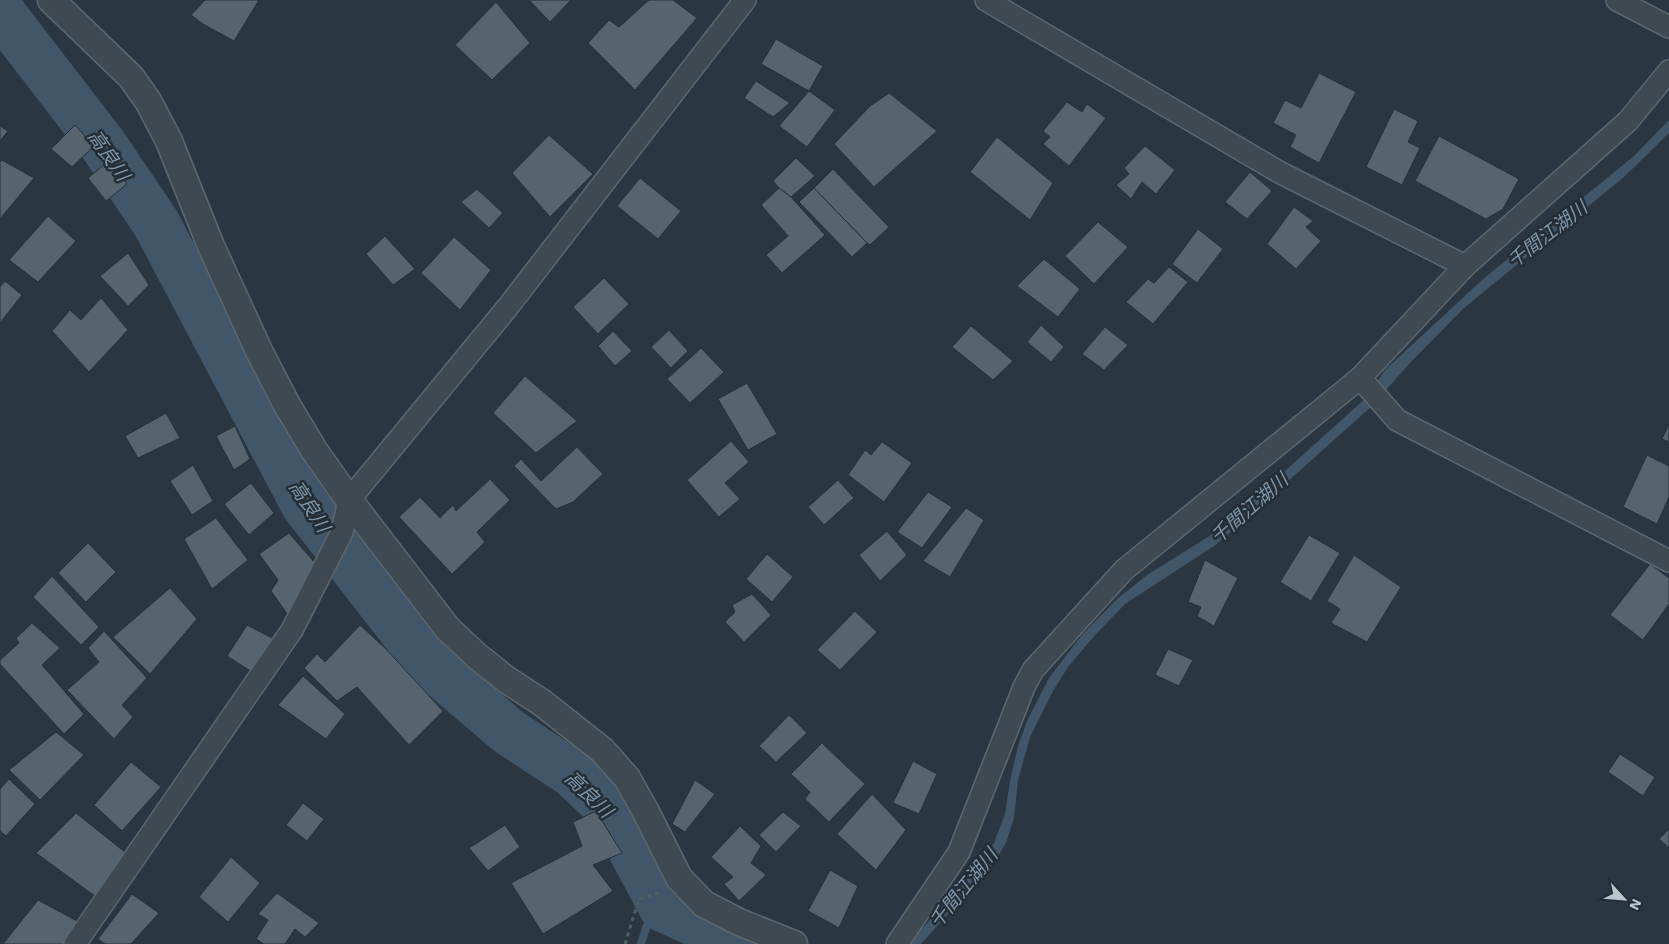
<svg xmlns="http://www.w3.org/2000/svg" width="1669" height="944" font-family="'Work Sans','Noto Sans JP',sans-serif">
<rect width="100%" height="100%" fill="#2a3742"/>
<!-- water -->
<path fill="#415769" d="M1669,120v13l-45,44 -160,131 -55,56 -37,42 -133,119 -25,21 -89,58 -30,31 -27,32 -15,24 -23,46 -12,43 -4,38 -8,25 -13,21 -72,80h-11l6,-9 69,-75 9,-17 11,-29 5,-33 8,-35 9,-25 22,-43 32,-42 36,-37 14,-11 16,-13 61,-38 26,-20 133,-120 18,-27 97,-90 152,-124z"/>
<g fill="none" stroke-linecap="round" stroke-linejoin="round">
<!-- stream -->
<path stroke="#415769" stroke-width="8" d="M641,944l6,-19 16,-17"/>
<!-- river -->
<path stroke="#415769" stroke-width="48" d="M0,11l104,135 52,77 149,282 123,158 81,69 64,42 37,35 53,99 80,36"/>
</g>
<!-- building -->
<g fill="#55646f" stroke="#253039">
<path d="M205,0h54l-25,41 -31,-17 -12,-9z"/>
<path d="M529,0h42l-21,22z"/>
<path d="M649,0h24l24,18 -62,72 -47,-47 21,-23 10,7z"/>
<path d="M496,2l34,41 -38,37 -37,-35z"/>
<path d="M776,39l47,27 -14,25 -48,-27z"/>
<path d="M1319,73l37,19 -37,71 -29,-16 6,-12 -23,-12 12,-23 16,8z"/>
<path d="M756,81l34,22 -17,14 -29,-19z"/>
<path d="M809,91l26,19 -28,37 -28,-21z"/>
<path d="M889,93l48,38 -63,56 -40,-43 36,-38z"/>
<path d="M1067,102l15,10 5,-8 19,14 -37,48 -26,-22 7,-7 -7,-6z"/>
<path d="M1394,109l24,12 -10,21 12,6 -18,37 -36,-18z"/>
<path d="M75,125l19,21 -22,21 -21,-18z"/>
<path d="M0,126l8,5 -8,10z"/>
<path d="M549,135l44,39 -43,43 -38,-44z"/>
<path d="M1439,136l80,43 -16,30 -17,10 -71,-38z"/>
<path d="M997,137l56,46 -23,37 -60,-48z"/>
<path d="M1145,146l30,24 -19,24 -14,-12 -11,17 -15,-14 13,-11 -5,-6z"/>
<path d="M796,158l19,18 -24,21 -12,-9 -6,-7z"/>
<path d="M2,160l32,18 -34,41v-57z"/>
<path d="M110,160l17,24 -21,17 -18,-23z"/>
<path d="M833,169l56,58 -19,18 -3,-2 -53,-55z"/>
<path d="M1250,172l22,19 -25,28 -22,-17z"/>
<path d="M640,178l41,33 -23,28 -41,-33z"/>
<path d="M779,188l12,9 34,38 -43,38 -16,-18 22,-19 -27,-31z"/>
<path d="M814,188l53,55 -15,14 -53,-55z"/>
<path d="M477,189l26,24 -14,15 -28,-26z"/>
<path d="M1294,207l19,14 -7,6 15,14 -25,28 -29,-25z"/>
<path d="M48,216l28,25 -38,41 -29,-22z"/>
<path d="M1098,222l30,25 -34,37 -29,-28z"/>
<path d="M1198,229l25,20 -26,34 -25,-19z"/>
<path d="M385,236l30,33 -22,16 -27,-31z"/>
<path d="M454,237l37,33 -31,40 -39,-37z"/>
<path d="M128,253l21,32 -21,21 -28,-30z"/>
<path d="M1044,259l36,30 -22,28 -41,-31z"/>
<path d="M1169,267l19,15 -35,42 -27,-22 22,-23 6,4z"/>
<path d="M604,278l25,26 -31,30 -25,-27z"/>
<path d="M5,281l17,14 -22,28v-36z"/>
<path d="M101,298l27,32 -39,42 -37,-41 18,-21 11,10z"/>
<path d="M1041,325l23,22 -13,15 -24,-20z"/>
<path d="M971,326l42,35 -20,19 -41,-33z"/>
<path d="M1105,327l23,18 -24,25 -22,-16z"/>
<path d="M669,330l19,21 -17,17 -20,-21z"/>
<path d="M613,331l19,20 -17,15 -17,-20z"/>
<path d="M701,348l23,24 -34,31 -23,-24z"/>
<path d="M525,376l52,45 -41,32 -43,-40z"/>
<path d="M747,383l30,51 -29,16 -30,-51z"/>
<path d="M166,413l14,25 -42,20 -13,-22z"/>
<path d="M1669,424v18l-7,-3z"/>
<path d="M235,426l15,33 -16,11 -18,-34z"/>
<path d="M731,441l18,21 -24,21 15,16 -21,18 -32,-37z"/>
<path d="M882,442l30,21 -28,39 -36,-27 17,-25 6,5z"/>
<path d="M577,447l26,27 -30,28 -17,7 -42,-43 7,-7 20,22z"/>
<path d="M1647,455l22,11v31l-12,27 -34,-17z"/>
<path d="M193,465l20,36 -21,14 -22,-34z"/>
<path d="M490,479l20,21 -33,32 8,10 -33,32 -53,-57 21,-20 20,21 13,-13 3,6z"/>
<path d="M838,480l16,18 -30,27 -16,-18z"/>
<path d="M251,483l23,30 -25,22 -25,-31z"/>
<path d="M928,492l24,15 -30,41 -25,-16z"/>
<path d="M966,508l18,12 -34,57 -27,-16z"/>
<path d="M216,518l32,42 -36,29 -28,-50z"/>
<path d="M887,531l20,24 -27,26 -21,-26z"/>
<path d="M289,533l33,38 -32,47 -19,-27 7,-11 -19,-26z"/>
<path d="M1309,535l31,18 -29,48 -31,-19z"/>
<path d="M88,543l28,29 -30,30 -28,-29z"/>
<path d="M767,554l26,23 -21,25 -26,-23z"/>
<path d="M1354,555l47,32 -34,55 -36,-19 9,-14 -13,-8z"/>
<path d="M1205,560l33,18 -24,48 -17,-10 4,-9 -13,-5z"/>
<path d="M1650,564l19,14v26l-26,36 -33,-25z"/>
<path d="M52,576l47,51 -18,18 -48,-48z"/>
<path d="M170,588l27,31 -47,55 -37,-37z"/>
<path d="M752,594l19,21 -27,27 -19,-20 10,-10 -3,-7z"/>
<path d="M855,611l22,21 -37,38 -23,-20z"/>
<path d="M32,623l28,25 -18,17 42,49 -20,20 -64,-70v-4l19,-17 -3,-5z"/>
<path d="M247,625l29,15 -21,34 -28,-18z"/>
<path d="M360,625l26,24 57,62 -34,34 -52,-58 -20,14 -33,-33 13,-14 8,8z"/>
<path d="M104,631l43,47 -25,27 11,12 -19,22 -47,-49 32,-28 -11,-14z"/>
<path d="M1168,649l25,11 -14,26 -24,-11z"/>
<path d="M303,676l42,38 -19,25 -48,-34z"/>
<path d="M789,715l18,18 -31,29 -17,-16z"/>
<path d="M56,732l28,23 -44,45 -31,-30z"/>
<path d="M822,743l43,41 -36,38 -24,-23 5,-7 -19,-18z"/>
<path d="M1620,754l35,23 -12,19 -35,-24z"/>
<path d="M913,761l24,13 -18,40 -26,-11z"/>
<path d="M131,762l30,25 -39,44 -28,-26z"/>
<path d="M9,779l26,25 -29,32 -6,-5v-42z"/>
<path d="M695,780l20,14 -30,38 -13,-8z"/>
<path d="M872,794l34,36 -30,40 -39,-36z"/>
<path d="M303,803l21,16 -17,22 -21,-16z"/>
<path d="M596,811l26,42 -29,12 20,26 -70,43 -32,-51 71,-37 -9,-24z"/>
<path d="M783,812l18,14 -25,26 -17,-17z"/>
<path d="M76,813l50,40 -30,44 -60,-44z"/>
<path d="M505,825l15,22 -32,24 -19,-23z"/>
<path d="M740,826l21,20 -10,17 15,12 -27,26 -15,-17 9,-7 -22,-20z"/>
<path d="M1669,829v19l-10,-9z"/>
<path d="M231,857l29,26 -32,39 -29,-25z"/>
<path d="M830,870l28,16 -19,42 -31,-17z"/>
<path d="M277,893l42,30 -14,14 -10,-8 -10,15h-21l-8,-5 12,-19 -10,-6z"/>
<path d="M132,894l27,19 -28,31h-26l-7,-5z"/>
<path d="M38,900l41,22 -16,22h-60z"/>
</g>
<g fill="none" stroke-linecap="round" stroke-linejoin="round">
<!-- minor casing -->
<g stroke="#5c676f" stroke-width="24">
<g id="minor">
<path d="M986,0l293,172 186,94"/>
<path d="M1617,0l52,27"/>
<path d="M1360,378l37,42 272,141"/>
<path d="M75,944l217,-314 50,-98 7,-32 158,-192 238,-308"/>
<path d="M897,944l62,-92 65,-165 9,-17 91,-100 236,-192 105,-112 163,-145 41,-50"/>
</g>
</g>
<!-- tertiary casing -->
<g stroke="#5c676f" stroke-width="29">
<path id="tertiary" d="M51,0l80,77 17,24 21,40 42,105 49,107 27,52 27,45 35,50 99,129 29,27 30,24 34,22 61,48 25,28 19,34 33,66 25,26 35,18 55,22"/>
</g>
<!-- path -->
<path stroke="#4c6161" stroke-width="3" stroke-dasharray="4 4" stroke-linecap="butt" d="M625,944l14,-45 19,-6"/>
<!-- minor -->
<use href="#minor" stroke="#3e4952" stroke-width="21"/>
<!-- tertiary -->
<use href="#tertiary" stroke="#3e4952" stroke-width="26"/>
</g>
<g text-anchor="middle" stroke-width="5" stroke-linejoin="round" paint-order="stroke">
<!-- water labels -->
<g font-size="19" font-style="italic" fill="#7f97ab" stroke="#232e37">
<text transform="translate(109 155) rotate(55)" y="7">高良川</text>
<text transform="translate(1547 234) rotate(-38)" y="7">千間江湖川</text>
<text transform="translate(310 506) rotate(57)" y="7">高良川</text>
<text transform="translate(1249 508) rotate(-41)" y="7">千間江湖川</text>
<text transform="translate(589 794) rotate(44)" y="7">高良川</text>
<text transform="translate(963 888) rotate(-51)" y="7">千間江湖川</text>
</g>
</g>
<!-- north arrow -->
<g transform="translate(1624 899) rotate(116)" stroke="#232e37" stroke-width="4" paint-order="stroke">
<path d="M0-4L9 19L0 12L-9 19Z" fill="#bbc4cc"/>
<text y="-8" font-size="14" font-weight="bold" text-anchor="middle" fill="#bbc4cc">N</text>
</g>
</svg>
